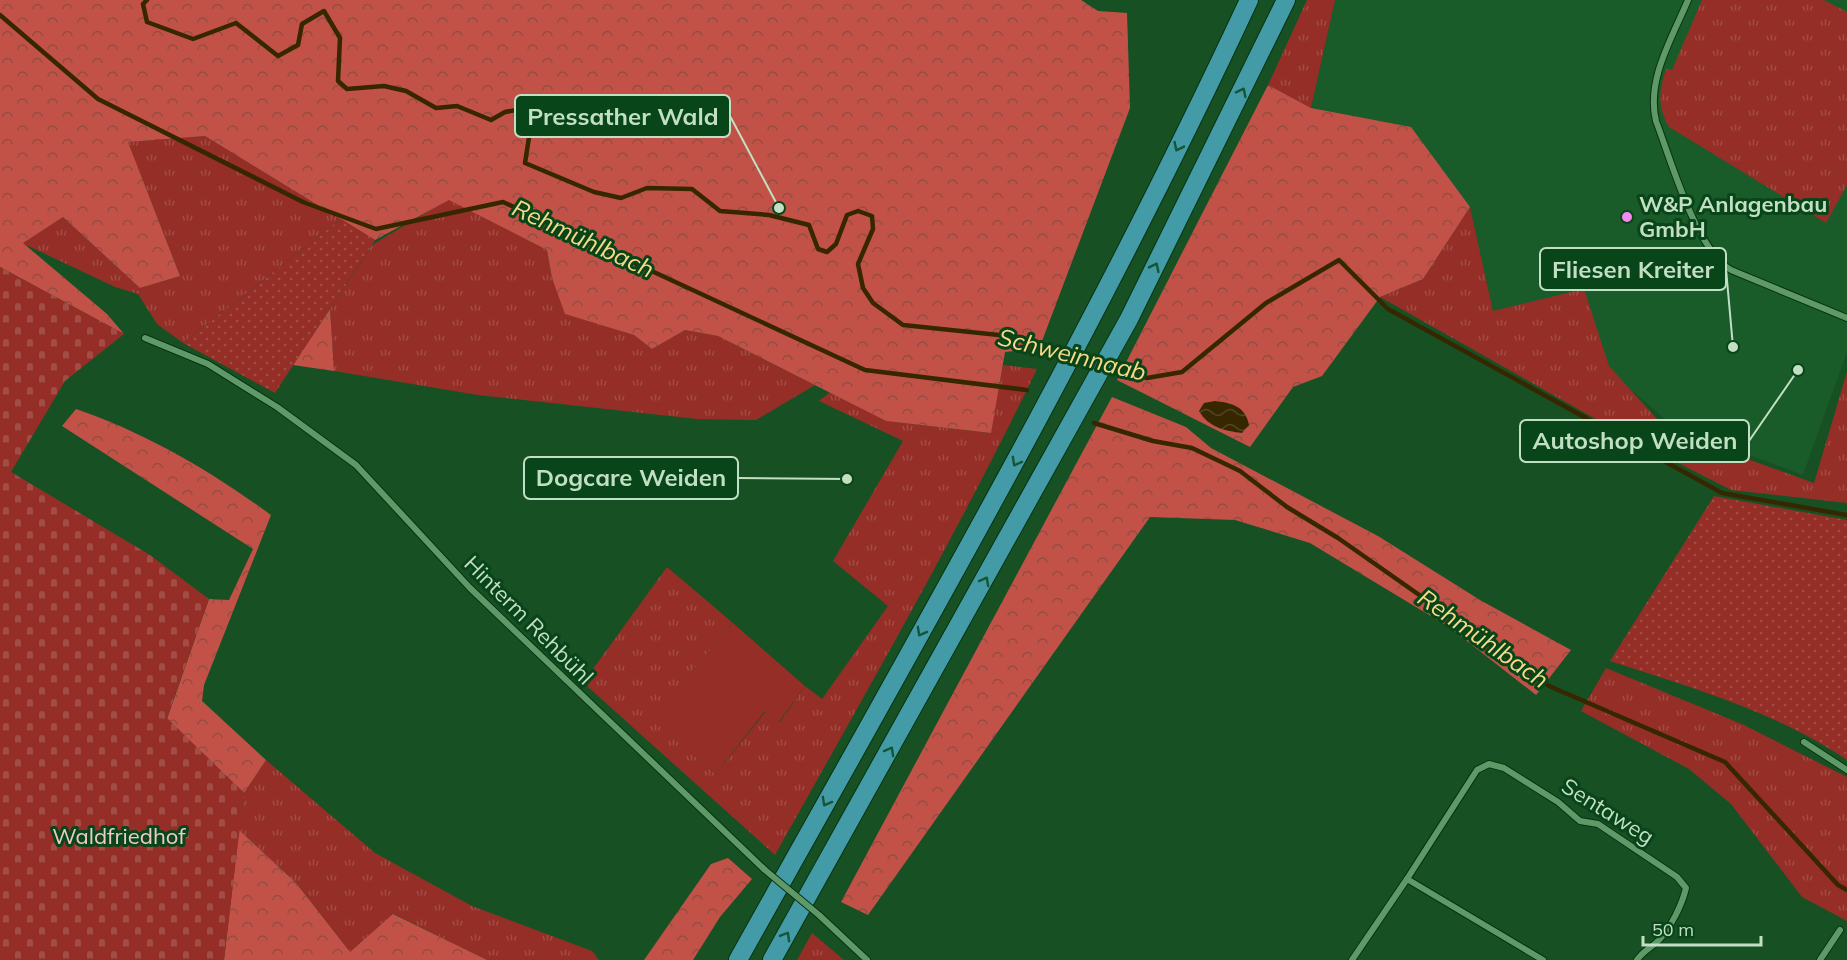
<svg xmlns="http://www.w3.org/2000/svg" width="1847" height="960" font-family="Mulish,sans-serif">
<defs>
<pattern id="grass-tufts" width="24" height="20" patternUnits="userSpaceOnUse" patternTransform="scale(1.5)"><rect width="24" height="20" fill="#942e27"/><path d="M3 7l-1-3M5 7V3M7 7l1-3M15 17l-1-3M17 17v-4M19 17l1-3" fill="none" stroke="#a14c45"/></pattern>
<pattern id="forest-crowns" width="20" height="18" patternUnits="userSpaceOnUse" patternTransform="scale(1.5)"><rect width="20" height="18" fill="#c25248"/><path d="M2 6a3 3 0 1 1 6 0M12 15a3 3 0 1 1 6 0" fill="none" stroke="#924d43"/></pattern>
<pattern id="cemetery-stones" width="16" height="16" patternUnits="userSpaceOnUse" patternTransform="scale(1.5)"><rect width="16" height="16" fill="#942e27"/><path d="M2 7V4a2 2 0 0 1 4 0v3zM10 15v-3a2 2 0 0 1 4 0v3z" fill="#a14c45"/></pattern>
<pattern id="park-dots" width="8" height="8" patternUnits="userSpaceOnUse" patternTransform="scale(1.5)"><rect width="8" height="8" fill="#942e27"/><path d="M2 2h.1M6 6h.1" fill="none" stroke="#a14c45" stroke-width="1.8" stroke-linecap="round"/></pattern>
<pattern id="water-waves" width="16" height="10" patternUnits="userSpaceOnUse" patternTransform="scale(1.5)"><rect width="16" height="10" fill="#362700"/><path d="M0 5q4-4 8 0t8 0" fill="none" stroke="#514624"/></pattern>
</defs>
<rect width="100%" height="100%" fill="#175023"/>
<!-- built -->
<path fill="#195b29" d="M1335,0h512v352l-44,123 -129,-48 -68,-59 -113,-57 -23,-104 -159,-99z"/>
<!-- grass -->
<g fill="url(#grass-tufts)">
<path d="M1307,0h28l-24,108 -43,-23z"/>
<path d="M1702,0h122l23,12v173l-21,38 -157,-96c-12,-20 -10,-37 -3,-58l6,1z"/>
<path d="M205,136l136,83 -158,124 -26,-19 -19,-30 -23,-7 -93,-44 41,-26 77,71 40,-12 -52,-134z"/>
<path d="M449,199l98,51 5,28 14,36 68,21 18,14 33,-19 33,6 97,49 -59,35 -59,-1 -219,-24 -144,-24 -4,-62 42,-64z"/>
<path d="M1470,207l23,104 91,-22 25,77 58,64 147,53 33,-111v131l-116,-13 -100,-51 -251,-142 43,-18z"/>
<path d="M1003,365l34,4c-80,166 -172,325 -262,486l-187,-168 2,-14 77,-106 66,56 -81,96 64,55 50,-63 14,11 25,-36 17,13 66,-93 -55,-45 70,-120 -84,-40 11,-9 56,29 104,12z"/>
<path d="M1606,668l138,57 103,52v144l-45,-24 -71,-93 -42,-35 -108,-58z"/>
<path d="M266,760l109,93 97,53 120,45 7,9h-112l-93,-46 -44,38 -54,-69 -57,-53 5,-37z"/>
<path d="M812,933l32,27h-47z"/>
</g>
<!-- forest -->
<g fill="url(#forest-crowns)">
<path d="M0,0h1081l17,11 29,2 3,95 -91,241 -34,3 -14,81 -105,-12 -168,-85 -33,-6 -33,19 -18,-14 -69,-21 -13,-36 -5,-28 -98,-50 -74,40 -170,-104 -77,6 52,134 -40,12 -77,-71 -40,26 84,71 17,20 -124,-67z"/>
<path d="M1268,85l43,23 100,19 59,80 -47,72 -43,18 -58,79 -29,11 -43,60 -133,-67z"/>
<path d="M330,309l4,62 -41,-6z"/>
<path d="M1112,397l74,30 25,21 167,88 102,64 91,50 -35,45 -87,-68 -139,-84 -75,-23 -85,-3 -282,398 -27,-13z"/>
<path d="M76,409c70,24 135,62 195,106l-67,170 -2,16 64,59 -22,33 -77,-74 42,-120 20,1 24,-51 -191,-123z"/>
<path d="M239,830l57,53 54,69 43,-38 94,46h-263z"/>
<path d="M728,858l24,21 -32,38 -27,43h-49l67,-96z"/>
</g>
<!-- cemetery -->
<path fill="url(#cemetery-stones)" d="M0,267l124,67 -59,47 -54,91 139,83 59,44 -42,119 77,75 -20,167h-224z"/>
<!-- park -->
<g fill="url(#park-dots)">
<path d="M341,219l34,21 -100,153 -92,-50z"/>
<path d="M1714,496l133,24v240c-72,-49 -155,-72 -237,-99z"/>
</g>
<!-- pitch -->
<path fill="#942e27" d="M733,623l72,63 -26,36 -14,-11 -49,63 -65,-55z"/>
<!-- water -->
<path fill="url(#water-waves)" d="M1215,401c17,2 30,5 34,24l-7,8c-17,-2 -34,-6 -43,-22l5,-8z"/>
<g fill="none" stroke-linecap="round" stroke-linejoin="round">
<!-- stream -->
<g stroke="#362700" stroke-width="4.5">
<path d="M147,0l-4,4 4,18 46,17 43,-16 42,33 20,-11 4,-21 22,-13 16,27 -2,43 9,8 37,-3 22,5 30,17 21,-2 34,14 14,-8 17,-3 8,22 -5,32 69,29 27,6 26,-10 45,1 28,22 49,4 40,10 9,24 9,3 9,-8 11,-29 11,-4 14,5 1,13 -15,35 5,24 10,15 30,22 116,12 48,15"/>
<path d="M0,15l98,84 205,103 73,27 127,-27 362,168 162,20"/>
<path d="M1078,356l20,7"/>
<path d="M1109,366l38,12 35,-6 84,-69 73,-43 49,49 334,184 125,22"/>
<path d="M1094,423l59,18 39,7 48,23 47,36 51,31 211,148 176,76 113,123 9,5"/>
</g>
<!-- minor casing -->
<g stroke="#063312" stroke-width="8">
<g id="minor">
<path d="M1688,0c-16,38 -42,80 -32,121 15,39 40,129 75,149l116,48"/>
<path d="M145,338l63,26 69,43 79,58 114,123 295,282"/>
<path d="M1804,742l43,28"/>
<path d="M1407,879l70,-109 12,-6 15,4 54,34 22,19 18,3 79,53 9,11c-4,17 -15,39 -27,52 -8,8 -16,11 -22,20"/>
<path d="M819,915l48,45"/>
<path d="M1352,960l55,-81 136,81"/>
<path d="M1820,960l20,-30"/>
</g>
</g>
<!-- motorway casing -->
<g stroke="#063312" stroke-width="20">
<g id="motorway">
<path d="M738,960c177,-317 358,-631 511,-960"/>
<path d="M772,960l357,-641 157,-319"/>
</g>
</g>
<!-- minor -->
<use href="#minor" stroke="#609968" stroke-width="6"/>
<!-- motorway -->
<use href="#motorway" stroke="#429ba7" stroke-width="18"/>
<!-- minor-bridge casing -->
<g stroke="#063312" stroke-width="8" stroke-linecap="butt">
<path id="minor-bridge" d="M765,870l54,45"/>
</g>
<!-- minor-bridge -->
<use href="#minor-bridge" stroke="#609968" stroke-width="6"/>
</g>
<!-- one-way arrows -->
<defs><path id="oneway-chevron" d="M-2-3.5L2.5 0L-2 3.5" fill="none" stroke-width="1.6" stroke-linecap="round" stroke-linejoin="round" transform="scale(1.5)"/></defs>
<g stroke="#145635">
<use href="#oneway-chevron" transform="translate(1242 92) rotate(-64)"/>
<use href="#oneway-chevron" transform="translate(1178 147) rotate(116)"/>
<use href="#oneway-chevron" transform="translate(1155 267) rotate(-64)"/>
<use href="#oneway-chevron" transform="translate(1016 462) rotate(119)"/>
<use href="#oneway-chevron" transform="translate(985 581) rotate(-61)"/>
<use href="#oneway-chevron" transform="translate(921 632) rotate(119)"/>
<use href="#oneway-chevron" transform="translate(890 751) rotate(-61)"/>
<use href="#oneway-chevron" transform="translate(826 802) rotate(119)"/>
<use href="#oneway-chevron" transform="translate(786 936) rotate(-60)"/>
</g>
<!-- markers -->
<circle fill="#f38af2" stroke="#084519" stroke-width="2" cx="1627" cy="217" r="6"/>
<g text-anchor="middle" stroke-width="6" stroke-linejoin="round" paint-order="stroke">
<!-- poi labels -->
<g font-size="22" font-weight="bold" fill="#c2dfc4" stroke="#084519" text-anchor="start">
<text x="1639" y="212">W&amp;P Anlagenbau<tspan x="1639" dy="25">GmbH</tspan></text>
</g>
<!-- street labels -->
<g font-size="22" fill="#c2dfc4" stroke="#084519">
<text transform="translate(529 620) rotate(45)" y="8">Hinterm Rehbühl</text>
<text transform="translate(1608 811) rotate(32)" y="8">Sentaweg</text>
</g>
<!-- park labels -->
<g font-size="22" fill="#ebccc8" stroke="#084519">
<text x="119" y="844">Waldfriedhof</text>
</g>
<!-- water labels -->
<g font-size="24" font-style="italic" fill="#f9d888" stroke="#084519">
<text transform="translate(583 239) rotate(25)" y="8">Rehmühlbach</text>
<text transform="translate(1072 355) rotate(14)" y="8">Schweinnaab</text>
<text transform="translate(1483 639) rotate(35)" y="8">Rehmühlbach</text>
</g>
</g>
<!-- callouts -->
<path fill="none" stroke="#c2dfc4" stroke-width="2" d="M779 208L730 116M1733 347L1726 269M1798 370L1749 441M847 479L738 478"/>
<g fill="#c2dfc4" stroke="#084519" stroke-width="2">
<circle cx="779" cy="208" r="6"/>
<circle cx="1733" cy="347" r="6"/>
<circle cx="1798" cy="370" r="6"/>
<circle cx="847" cy="479" r="6"/>
</g>
<g fill="#084519" stroke="#c2dfc4" stroke-width="2">
<rect x="515" y="95" width="215" height="42" rx="6"/>
<rect x="1540" y="248" width="186" height="42" rx="6"/>
<rect x="1520" y="420" width="229" height="42" rx="6"/>
<rect x="524" y="457" width="214" height="42" rx="6"/>
</g>
<g font-size="24" text-anchor="middle" font-weight="bold" fill="#c2dfc4">
<text x="623" y="125">Pressather Wald</text>
<text x="1633" y="278">Fliesen Kreiter</text>
<text x="1635" y="449">Autoshop Weiden</text>
<text x="631" y="486">Dogcare Weiden</text>
</g>
<!-- scale -->
<path d="M1643 936v9h118v-9" fill="none" stroke="#c2dfc4" stroke-width="3"/>
<text x="1652" y="936" font-size="18" fill="#c2dfc4" stroke="#084519" stroke-width="4.5" paint-order="stroke">50 m</text>
</svg>
